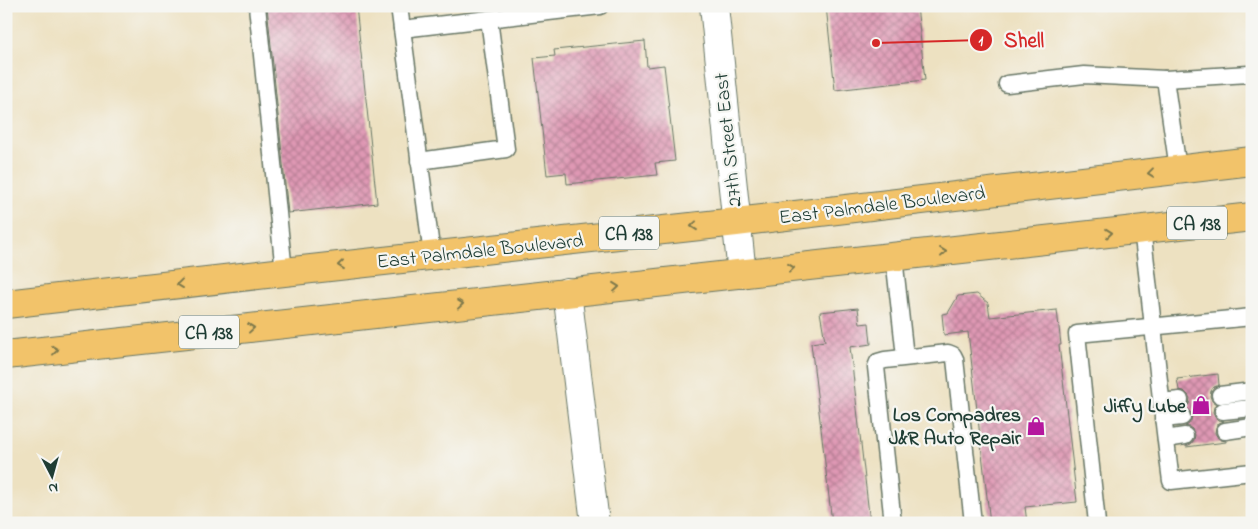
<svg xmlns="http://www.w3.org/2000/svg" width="1258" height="529" font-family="'Indie Flower',sans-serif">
<defs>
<pattern id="building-cross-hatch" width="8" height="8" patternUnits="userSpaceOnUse" patternTransform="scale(1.25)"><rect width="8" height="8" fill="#df98b4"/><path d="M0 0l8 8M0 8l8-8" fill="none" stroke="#b47d93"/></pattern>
</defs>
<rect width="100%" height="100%" fill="#f6f6f2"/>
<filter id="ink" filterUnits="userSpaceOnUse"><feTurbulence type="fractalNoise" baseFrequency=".02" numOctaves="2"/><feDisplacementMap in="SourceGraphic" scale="10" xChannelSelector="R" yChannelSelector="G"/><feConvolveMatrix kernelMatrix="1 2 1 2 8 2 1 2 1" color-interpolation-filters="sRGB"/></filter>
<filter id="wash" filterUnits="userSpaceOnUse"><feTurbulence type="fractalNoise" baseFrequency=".0096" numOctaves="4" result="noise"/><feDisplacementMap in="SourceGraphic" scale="20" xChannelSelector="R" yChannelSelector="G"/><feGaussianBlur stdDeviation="1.12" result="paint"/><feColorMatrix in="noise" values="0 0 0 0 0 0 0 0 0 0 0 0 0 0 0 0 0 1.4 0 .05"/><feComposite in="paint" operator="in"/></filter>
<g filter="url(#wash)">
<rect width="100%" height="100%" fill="#ede1c1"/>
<g id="blocks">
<!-- building -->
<g fill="url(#building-cross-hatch)">
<path d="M267,6h89l21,197 -89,10z"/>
<path d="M826,6h91l8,74 -90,10z"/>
<path d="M645,41l2,26 17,-2 11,96 -20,2 2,12 -90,9 -1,-11 -19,2 -13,-117 21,-2 -1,-6z"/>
<path d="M977,294l11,9 2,14 67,-7 4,35h-2l18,157 -52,5 2,16h-37l-22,-191 -24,3 -2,-21 6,-1 10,-17z"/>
<path d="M858,308l2,16 9,-1 2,21 -21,3 20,176h-38l-21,-180 14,-2 -5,-29z"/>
<path d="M1218,374l1,11 -5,2 -3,4 -1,5 2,5 4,3 -2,3 -1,5 2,4 3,4 6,1 -5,2 -3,4 -1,6 3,5 3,2 5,1v1l-40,5v-1l5,-2 3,-4 1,-5 -3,-6 -3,-2 -4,-1 3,-1 3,-4 1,-5 -2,-4 -4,-4 3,-4 1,-6 -2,-3 -4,-4 -5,-1 -2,-11z"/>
</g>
</g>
</g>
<g filter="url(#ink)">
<use href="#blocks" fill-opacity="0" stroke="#677665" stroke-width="1"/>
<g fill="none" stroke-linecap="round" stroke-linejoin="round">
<!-- lane casing -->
<g stroke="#677665" stroke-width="19">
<g id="lane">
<path d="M257,6l27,266"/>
<path d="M399,6l33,249"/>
<path d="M402,29l198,-23"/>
<path d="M1165,79l13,90"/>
<path d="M1007,84l77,-9 81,4 84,-5 3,3"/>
<path d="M419,161l87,-12 -17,-130"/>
<path d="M1142,229c10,84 18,168 29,252l81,-9"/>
<path d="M894,257l11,100"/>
<path d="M1220,395l32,-4"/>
<path d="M1161,402l19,-2"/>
<path d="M1223,411l29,-3"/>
<path d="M1163,419l19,-2"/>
<path d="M1225,431l27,-4"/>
<path d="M1166,439l19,-3"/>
<path d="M893,523l-17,-156 2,-5 7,-2 63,-7 5,2 2,4 18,164"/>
<path d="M1097,523l-20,-189 175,-17"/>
</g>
</g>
<!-- street casing -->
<g stroke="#677665" stroke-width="30">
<g id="street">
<path d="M714,6l28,268"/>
<path d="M567,292l28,231"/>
</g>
</g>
<!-- highway casing -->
<g stroke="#677665" stroke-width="30">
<g id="highway">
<path d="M6,304l278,-32 452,-50 516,-61"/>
<path d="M6,355l1246,-138"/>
</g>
</g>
<!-- lane -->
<use href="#lane" stroke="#fff" stroke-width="16"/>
<!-- street -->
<use href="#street" stroke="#fff" stroke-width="28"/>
<!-- highway -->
<use href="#highway" stroke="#f2c36a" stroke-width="28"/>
</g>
<!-- one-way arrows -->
<defs><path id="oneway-chevron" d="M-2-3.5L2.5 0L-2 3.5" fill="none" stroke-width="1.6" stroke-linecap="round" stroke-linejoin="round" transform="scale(1.25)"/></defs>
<g stroke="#7e794c">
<use href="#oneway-chevron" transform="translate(1151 173) rotate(173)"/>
<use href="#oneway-chevron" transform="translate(694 226) rotate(174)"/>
<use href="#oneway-chevron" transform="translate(1109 233) rotate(-6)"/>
<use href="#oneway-chevron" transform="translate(943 252) rotate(-6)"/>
<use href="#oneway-chevron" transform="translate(341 265) rotate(174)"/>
<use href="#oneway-chevron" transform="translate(791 268) rotate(-6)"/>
<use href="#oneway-chevron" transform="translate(180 284) rotate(173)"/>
<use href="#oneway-chevron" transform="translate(616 287) rotate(-6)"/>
<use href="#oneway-chevron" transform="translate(460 304) rotate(-6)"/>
<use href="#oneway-chevron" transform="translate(251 328) rotate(-6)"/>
<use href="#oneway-chevron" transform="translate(55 350) rotate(-6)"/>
</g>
</g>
<!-- icons -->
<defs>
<g id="shop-bare" transform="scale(1.5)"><path d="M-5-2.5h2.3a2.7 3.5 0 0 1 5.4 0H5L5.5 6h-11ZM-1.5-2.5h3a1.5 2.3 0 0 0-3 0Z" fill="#b5179e" stroke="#f6f6f2" stroke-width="2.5" paint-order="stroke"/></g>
</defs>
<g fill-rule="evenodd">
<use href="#shop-bare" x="1201" y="405"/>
<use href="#shop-bare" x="1036" y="426"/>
</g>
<g text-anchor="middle" stroke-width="4.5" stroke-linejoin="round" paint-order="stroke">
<!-- shield labels -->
<g fill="#f6f6f2" stroke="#60746d" stroke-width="1">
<rect x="1167" y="206.5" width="60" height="33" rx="4"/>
<rect x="599" y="216.5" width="60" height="33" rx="4"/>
<rect x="179" y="315.5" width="60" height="33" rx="4"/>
</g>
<g font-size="19" font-weight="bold" fill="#1f3d34">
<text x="1197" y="230">CA 138</text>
<text x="629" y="240">CA 138</text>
<text x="209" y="339">CA 138</text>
</g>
<!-- street labels -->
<g font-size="20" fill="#1f3d34" stroke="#f6f6f2">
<text transform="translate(727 140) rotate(-96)" y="7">27th Street East</text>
<text transform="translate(882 204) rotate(-7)" y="7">East Palmdale Boulevard</text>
<text transform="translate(480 250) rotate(-6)" y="7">East Palmdale Boulevard</text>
</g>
<!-- poi labels -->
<g font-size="20" font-weight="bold" fill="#1f3d34" stroke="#f6f6f2" text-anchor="end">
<text x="1186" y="412">Jiffy Lube</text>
<text x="1021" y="421">Los Compadres<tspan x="1021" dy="23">J&amp;R Auto Repair</tspan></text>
</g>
</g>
<!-- callouts -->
<path fill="none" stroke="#d62828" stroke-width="2" d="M876 43L981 40"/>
<g fill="#d62828" stroke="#f6f6f2" stroke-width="2">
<circle cx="876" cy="43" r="5"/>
<circle cx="981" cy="40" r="12"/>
</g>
<g font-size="15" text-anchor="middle" font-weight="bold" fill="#fff">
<text x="981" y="45">1</text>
</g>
<g font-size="21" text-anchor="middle" font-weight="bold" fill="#d62828" stroke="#f6f6f2" stroke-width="4.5" stroke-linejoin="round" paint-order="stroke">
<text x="1024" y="47">Shell</text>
</g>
<!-- margin -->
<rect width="1258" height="529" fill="none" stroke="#f6f6f2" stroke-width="25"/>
<!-- north arrow -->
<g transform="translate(52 476) rotate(174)" stroke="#f6f6f2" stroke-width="4" paint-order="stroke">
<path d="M0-4L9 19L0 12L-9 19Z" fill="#1f3d34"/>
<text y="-8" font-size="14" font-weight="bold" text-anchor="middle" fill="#1f3d34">N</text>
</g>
</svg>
